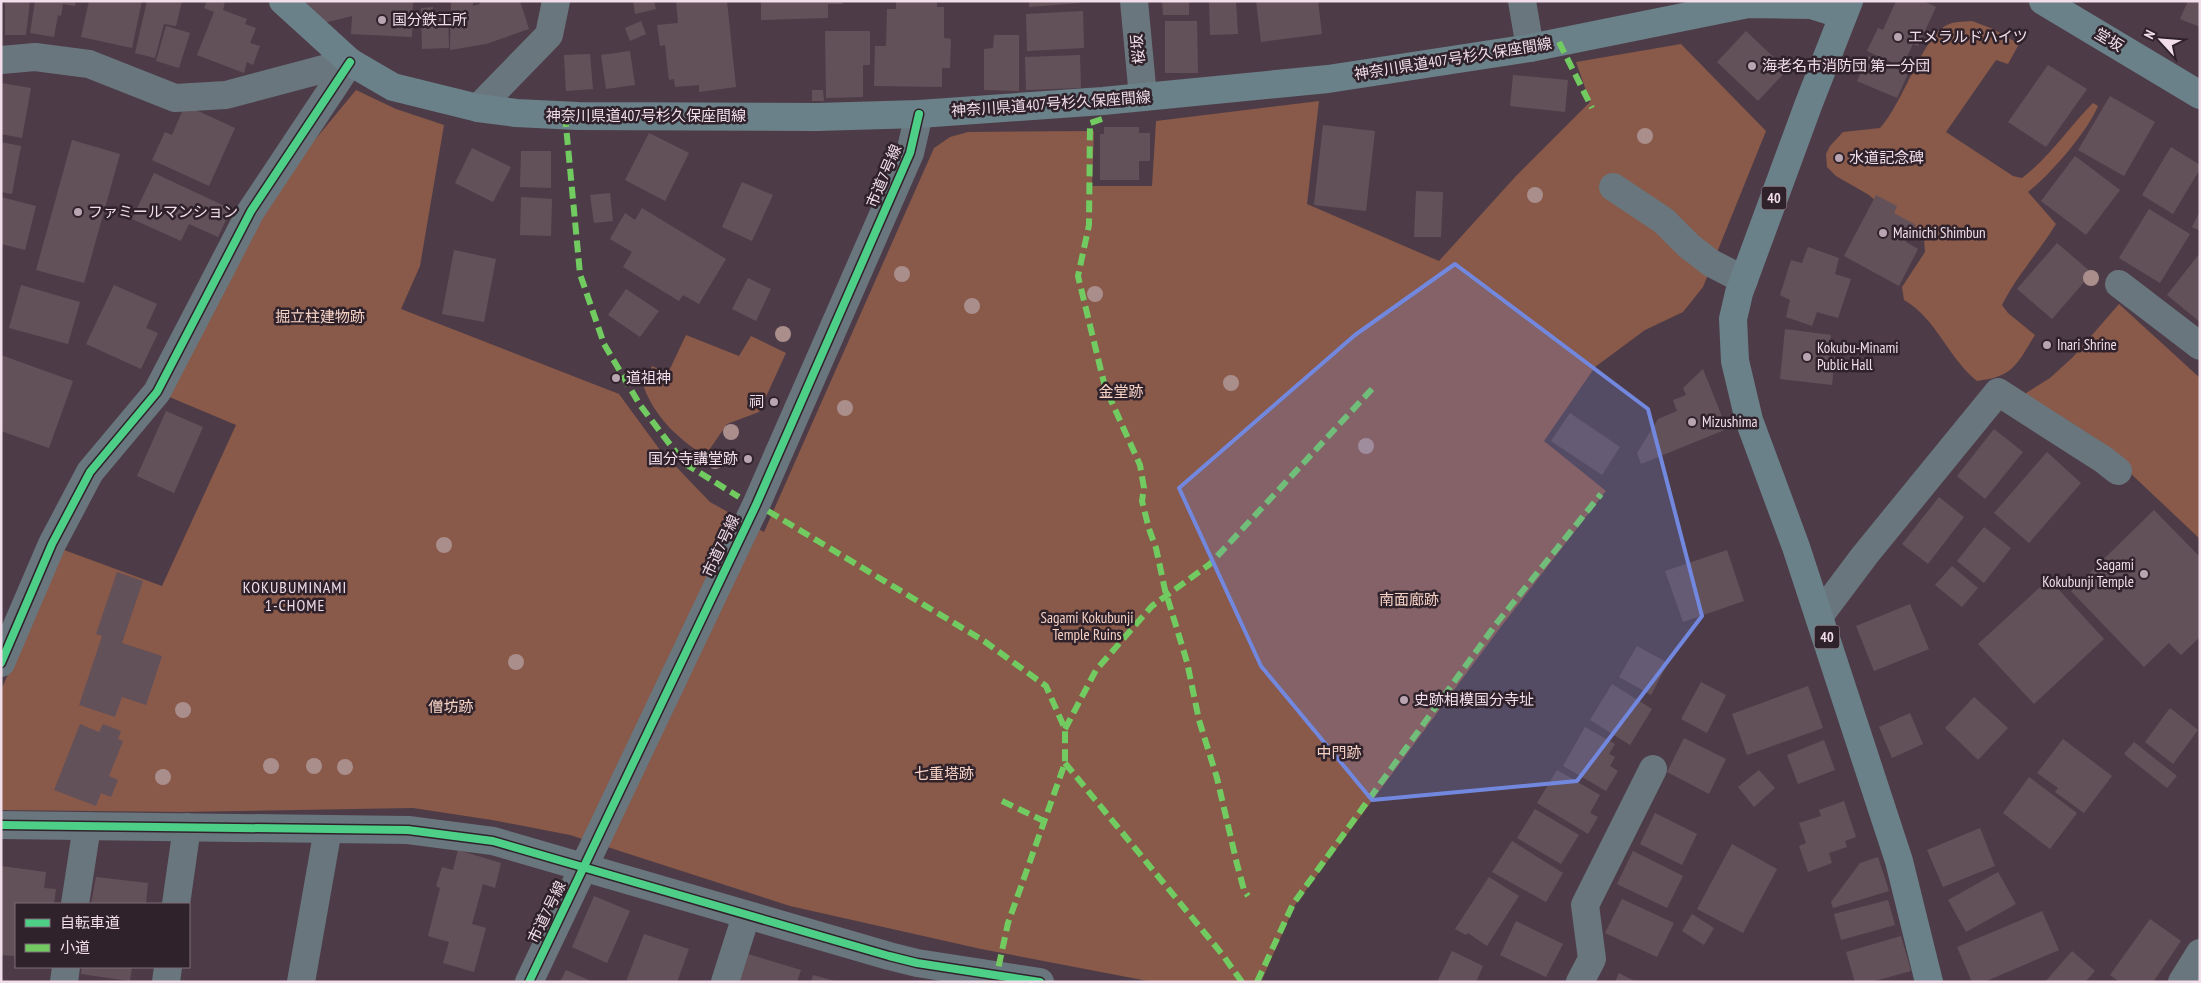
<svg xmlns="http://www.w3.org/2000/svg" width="2201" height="983" font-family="'PT Sans Narrow','Noto Sans JP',sans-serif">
<rect width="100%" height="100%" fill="#4d3c47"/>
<!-- green -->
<g fill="#895949">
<path d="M1972,21l21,8 26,15 -11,20 -12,-4 -50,72 67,44 9,2c28,-21 47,-51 71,-75l5,3c-10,25 -48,69 -70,86l28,32c-17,28 -39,51 -54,81l6,8 27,22c-18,29 -21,42 -58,46 -29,-23 -40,-62 -73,-81l-2,-13 23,-35 -1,-13 -8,-9 -30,-20 -17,-15 -33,-19 -9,-9 -1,-13 4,-8 13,-14 37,-4c23,-25 42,-89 65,-102 8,-5 17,-4 27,-5z"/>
<path d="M1681,44l85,87 -63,156 -20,25 -38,18 -50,37 -51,74 62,50 -106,137 -205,277 -34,77h-108l-172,-33 -191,-43 -220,-71 -78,-15 -79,-12 -233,4 -179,-2v-120l63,-140 98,36 74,-161 -69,-29 80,-154 57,-89 52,-63 40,19 48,16 -24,141 -19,43 218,85 41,56 50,52 54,30 170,-384 16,-11 18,-5 126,-1 -2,55h60l4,-65 163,-20 -12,103 132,57 77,-85 74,-74 -14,-40z"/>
<path d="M2119,304l81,74v161l-72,-68 -110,-73 32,-20 23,-21z"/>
<path d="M686,335l53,21 12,-20 35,17 -27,59 -32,12 -22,32c-28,-18 -51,-40 -62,-71l9,-19 16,7z"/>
</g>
<!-- building -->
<g fill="#63515a">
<path d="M5,1h25l-4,34h-21z"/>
<path d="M35,1h41l-1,5 -12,-2 -2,12 -3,-1 -4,22 -24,-4z"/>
<path d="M89,1h53l-10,47 -51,-11z"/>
<path d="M147,1h35l-6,25 -12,-2 -9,34 -20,-5z"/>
<path d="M207,1l18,1 -2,8 24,9 -2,5 11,4 -6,15 10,3 -7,19 -6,-3 -3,11 -47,-18 17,-43 -10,-4z"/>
<path d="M299,1h114l-1,36 -61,-3 1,-18 -32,8z"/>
<path d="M473,1v5l7,-2 -1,-3h41l9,28 -43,15 -36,6 1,-48z"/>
<path d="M633,1h21l2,8 -21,5z"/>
<path d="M676,1h51l9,86 -37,5v-7l-24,2 -1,-8 -5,1 -4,-35 -5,1 -3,-21 21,-2z"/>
<path d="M761,1h82v3h-15v14l-67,2z"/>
<path d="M896,1h41v6h7v31l7,1 -1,29h-8v19l-68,-1 1,-40h11l1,-37h9z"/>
<path d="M1029,1h50l1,2 -51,4z"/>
<path d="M1162,1h27v14h-26z"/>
<path d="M1209,1h27l2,33 -28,1z"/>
<path d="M1256,1h62l4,33 -61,8z"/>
<path d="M1896,1h27l13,6 -18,39 -5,-2 -11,23 -35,-16 11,-23 5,2z"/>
<path d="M2188,1h12v26l-20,-8z"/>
<path d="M433,7v11l15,-1 1,31 -27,1 -1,-41z"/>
<path d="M1083,11l1,37 -57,3 -1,-37z"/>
<path d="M641,21l5,13 -16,7 -5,-13z"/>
<path d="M1165,21h32l1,52h-33z"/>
<path d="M166,26l24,7 -11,35 -23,-7z"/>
<path d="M825,31h45v34h-7v32l-37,1z"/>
<path d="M1746,31l41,39 -29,31 -41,-39z"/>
<path d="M994,35h25v56l-35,-1v-41l9,-1z"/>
<path d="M630,51l5,34 -29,4 -5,-34z"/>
<path d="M590,54l3,35 -27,2 -2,-36z"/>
<path d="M1080,55l1,33 -55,2 -1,-33z"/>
<path d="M1869,56l39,18 -11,24 -40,-17z"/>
<path d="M2048,65l39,24 -41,58 -38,-25z"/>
<path d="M1513,75l55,5 -3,32 -55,-6z"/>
<path d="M1,83l30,5 -9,50 -21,-4z"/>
<path d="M812,90h11l1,11h-12z"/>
<path d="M2110,96l45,26 -31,54 -46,-26z"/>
<path d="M185,105l50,23 -26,58 -57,-26 13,-28 7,3z"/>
<path d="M1323,125l52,6 -9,80 -52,-6z"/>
<path d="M1104,127h35v6h11v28h-11v19h-39v-46h4z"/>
<path d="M649,133l40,20 -24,48 -40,-21z"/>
<path d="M72,140l48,14 -36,129 -48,-13z"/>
<path d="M1,142l20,4 -9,48 -11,-2z"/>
<path d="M2171,147l29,18v4l-27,45 -31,-19z"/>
<path d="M472,148l39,19 -18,35 -38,-19z"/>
<path d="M521,151h30v37l-31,-1z"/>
<path d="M2075,156l45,34 -34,45 -45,-34z"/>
<path d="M154,173l77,36 -13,28 -29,-13 -8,17 -49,-22z"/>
<path d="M742,182l31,13 -21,46 -30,-14z"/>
<path d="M1416,191l27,1 -2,45h-27z"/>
<path d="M610,193l3,28 -19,2 -4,-28z"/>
<path d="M1876,195l21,11 -3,7 22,12 -10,17 12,7 -19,37 -55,-30z"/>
<path d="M1,197l35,9 -11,44 -24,-6z"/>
<path d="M521,197l31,2 -1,37 -31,-1z"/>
<path d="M642,208l84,51 -27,45 -16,-9 -4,6 -56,-34 9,-15 -22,-13 15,-26 10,7z"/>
<path d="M2149,209l41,25 -30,49 -41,-25z"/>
<path d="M2200,211v20l-8,-4z"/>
<path d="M2057,243l35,30 -40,46 -35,-30z"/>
<path d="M1808,247l31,11 -4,16 16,5 -13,39 -21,-6 -5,14 -26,-9 4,-17 -10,-5 11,-35 11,3z"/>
<path d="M454,250l42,9 -12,63 -42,-8z"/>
<path d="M2200,253v69l-33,-27z"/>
<path d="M748,278l23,11 -15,32 -24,-12z"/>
<path d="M21,285l59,17 -12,42 -59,-16z"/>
<path d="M114,285l43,19 -11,24 12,5 -17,36 -55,-25z"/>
<path d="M626,289l33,22 -19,26 -32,-22z"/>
<path d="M1785,329l46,6 -3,21 7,1 -3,28 -52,-6z"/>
<path d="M1,355l72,26 -24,67 -48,-17z"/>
<path d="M1703,369l24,60 -86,35 -4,-11 21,-34 19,-8 -4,-11 13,-5 -3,-7z"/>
<path d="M166,411l37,16 -29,66 -37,-17z"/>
<path d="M1570,413l50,34 -18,28 -51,-34z"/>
<path d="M1994,429l29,23 -38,47 -28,-23z"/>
<path d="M2047,452l34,31 -52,60 -35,-30z"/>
<path d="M1939,497l25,20 -36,47 -26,-20z"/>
<path d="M2154,510l46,47v80l-19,18 -12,-12 -25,24 -73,-76z"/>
<path d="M1984,527l27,21 -27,35 -27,-22z"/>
<path d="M1727,550l17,51 -61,21 -18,-51z"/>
<path d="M1952,566l26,22 -16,19 -27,-22z"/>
<path d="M117,572l26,9 -21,62 40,13 -16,49 -24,-8 -7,20 -36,-12 23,-69 -6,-2z"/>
<path d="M2049,579l55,60 -70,65 -56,-60z"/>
<path d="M1910,604l19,45 -55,22 -18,-45z"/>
<path d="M1637,646l31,17 -17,32 -32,-18z"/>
<path d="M1701,682l25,13 -19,38 -26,-14z"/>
<path d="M1612,684l40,25 -22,36 -40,-25z"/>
<path d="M1808,686l15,42 -76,27 -15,-41z"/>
<path d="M1974,697l34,31 -30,32 -33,-32z"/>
<path d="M2170,708l28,22 -25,34 -28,-22z"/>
<path d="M1910,713l13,31 -31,14 -13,-31z"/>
<path d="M80,724l19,8 4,-8 18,7 -3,8 5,2 -14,35 9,4 -7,17 -10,-4 -5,13 -42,-16z"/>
<path d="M1585,727l30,17 -6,10 6,3 -5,9 8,5 -12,20 -43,-25z"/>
<path d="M1684,738l42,21 -17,35 -42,-22z"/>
<path d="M2063,739l49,37 -28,37 -29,-21 3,-4 -21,-15z"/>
<path d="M1824,740l11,30 -37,14 -11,-29z"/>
<path d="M2134,742l43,34 -10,12 -43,-34z"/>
<path d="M1557,770l43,25 -10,18 8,4 -10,17 -51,-31z"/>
<path d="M1759,770l16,18 -21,19 -16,-20z"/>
<path d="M2029,777l48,36 -27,36 -47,-36z"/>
<path d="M1844,801l12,36 -11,4 2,6 -18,6 3,10 -24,9 -9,-26 7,-3 -7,-20 22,-7 -2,-6z"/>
<path d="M1535,809l44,26 -18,29 -44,-26z"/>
<path d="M1655,813l42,21 -15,31 -42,-21z"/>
<path d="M1980,828l15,38 -52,21 -16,-37z"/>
<path d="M1512,841l51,32 -17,29 -54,-30z"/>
<path d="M1732,844l45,25 -34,64 -46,-24z"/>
<path d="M458,850l43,13 -6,25 -12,-4 -11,40 14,4 -12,44 -31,-9 6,-21 -21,-6 12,-48 -4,-2 6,-19 11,3z"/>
<path d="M1633,851l50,25 -16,32 -50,-24z"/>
<path d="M1878,857l11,34 -56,17 -2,-6 29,-39z"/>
<path d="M1,866l45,6 -2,16 12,1 -2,15h-38v52l-15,-1z"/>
<path d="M1998,872l18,32 -50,28 -18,-32z"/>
<path d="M96,877l52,6 -2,21h-55z"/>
<path d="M1489,877l30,19 -32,50 -19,-13 -2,2 -11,-6z"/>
<path d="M594,896l36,15 -23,52 -35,-16z"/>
<path d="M1622,899l52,24 -17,34 -52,-24z"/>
<path d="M1888,900l7,25 -54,15 -7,-26z"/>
<path d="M2042,911l17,39 -75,32h-12l-15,-35z"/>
<path d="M1692,914l22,14 -10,17 -22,-14z"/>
<path d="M2150,919l31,22 -28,41h-33l-10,-7z"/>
<path d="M1516,921l47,23 -17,33 -46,-22z"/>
<path d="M644,934l45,15 -12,33h-51z"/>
<path d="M1901,936l10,35 -40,11h-16l-9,-30z"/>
<path d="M1452,951l31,15 -7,16h-39z"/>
<path d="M2072,951l23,20 -10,11h-40z"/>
<path d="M748,954l53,16 -4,12h-58z"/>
<path d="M82,967h50l-2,14 -49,-7z"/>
<path d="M566,970l27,12h-33z"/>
<path d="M1619,973l17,9h-21z"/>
<path d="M813,975l22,6v1h-24z"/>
</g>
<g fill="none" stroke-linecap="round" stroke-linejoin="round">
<!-- minor -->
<g stroke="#69767d" stroke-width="28">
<path d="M1134,1l9,96"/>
<path d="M1522,1l8,47"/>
<path d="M1,60l34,-3 54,7 86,34 51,-3 124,-33"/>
<path d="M478,108l71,-73 7,-34"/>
<path d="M1613,187l51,34 25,25 22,17 33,17"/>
<path d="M2119,284l81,62"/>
<path d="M1820,615l45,-60 133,-163 106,68 14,11"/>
<path d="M1,663l51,-119 38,-72 67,-80 94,-181 99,-149"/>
<path d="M1,825l407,5 85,11 396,115 28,7 123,19"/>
<path d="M75,904l12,-78"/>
<path d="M176,904l11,-77"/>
<path d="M64,982l2,-15"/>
<path d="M166,982l2,-15"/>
<path d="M301,982l27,-153"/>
<path d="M529,982l227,-477 154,-352 9,-39"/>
<path d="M725,982l21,-66"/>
<path d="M1580,982l12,-23 -7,-54 68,-136"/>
<path d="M2182,982l18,-29"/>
</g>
<!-- major -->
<g stroke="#6b818a" stroke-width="28">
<path d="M283,1l67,61 43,25 85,21 38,5 62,3 239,1 102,-3 184,-13 225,-22 202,-31 218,-44 63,1 32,10"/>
<path d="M1849,1l-40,102 -70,190 -6,26 2,42 14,59 47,127 103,314 30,121"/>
<path d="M2043,1l157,94"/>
</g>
<!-- quiet -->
<g stroke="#71cb61" stroke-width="6" stroke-dasharray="12 6" stroke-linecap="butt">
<path d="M1559,42l33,66"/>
<path d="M565,115l15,159 24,70 36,61 44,58 55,34"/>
<path d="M1102,119l-12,4 -1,102 -11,51 27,111 35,78 4,23 -2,13 7,28 7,19 9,42 22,72 12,58 18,58 20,86 7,26 4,6"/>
<path d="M768,511l216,130 62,45 19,43v34l-57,160 -11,51"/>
<path d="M1065,729l31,-59 56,-64 58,-42 162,-175"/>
<path d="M1065,763l157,191 20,28"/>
<path d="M1002,801l42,20"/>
<path d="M1257,982l36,-78 203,-280 105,-130"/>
</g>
<!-- cycleway casing -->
<g stroke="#30222b" stroke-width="11">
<g id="cycleway">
<path d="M1,663l51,-119 38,-72 67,-80 94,-181 99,-149"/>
<path d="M1,825l407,5 85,11 396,115 28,7 123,19"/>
<path d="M529,982l227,-477 154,-352 9,-39"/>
</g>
</g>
<!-- cycleway -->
<use href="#cycleway" stroke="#4dcf88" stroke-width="8"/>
</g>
<!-- trees -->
<g fill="#aa8e8c">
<circle cx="1645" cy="136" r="8"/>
<circle cx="1535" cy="195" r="8"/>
<circle cx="902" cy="274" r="8"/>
<circle cx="2091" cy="278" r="8"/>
<circle cx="1095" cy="294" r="8"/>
<circle cx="972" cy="306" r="8"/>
<circle cx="783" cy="334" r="8"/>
<circle cx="1231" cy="383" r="8"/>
<circle cx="845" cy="408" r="8"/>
<circle cx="731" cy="432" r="8"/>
<circle cx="1366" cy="446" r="8"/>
<circle cx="715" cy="461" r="8"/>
<circle cx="444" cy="545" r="8"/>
<circle cx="516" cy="662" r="8"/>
<circle cx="183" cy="710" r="8"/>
<circle cx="271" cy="766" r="8"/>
<circle cx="314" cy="766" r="8"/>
<circle cx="345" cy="767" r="8"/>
<circle cx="163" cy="777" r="8"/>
</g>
<!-- marked area -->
<path fill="#7288df" fill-opacity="0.2" stroke="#7288df" stroke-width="4" stroke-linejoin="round" d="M1455,264l193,145 54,207 -125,165 -205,19 -111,-134 -82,-178 176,-153z"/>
<!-- markers -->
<g fill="#b8a5b1" stroke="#30222b" stroke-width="2">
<circle cx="382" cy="20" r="5"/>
<circle cx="1898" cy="37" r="5"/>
<circle cx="1752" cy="66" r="5"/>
<circle cx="1839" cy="158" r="5"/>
<circle cx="78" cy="212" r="5"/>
<circle cx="1883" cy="233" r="5"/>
<circle cx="2047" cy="345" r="5"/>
<circle cx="1807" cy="357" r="5"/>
<circle cx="616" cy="378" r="5"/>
<circle cx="774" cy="402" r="5"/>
<circle cx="1692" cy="422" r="5"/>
<circle cx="748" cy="459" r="5"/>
<circle cx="2144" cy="574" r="5"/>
<circle cx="1404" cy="700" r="5"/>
</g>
<g text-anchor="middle" stroke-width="5" stroke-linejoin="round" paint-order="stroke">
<!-- shield labels -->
<g fill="#30222b" stroke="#b7a6b1" stroke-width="1">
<rect x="1761.5" y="186.5" width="25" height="23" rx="4"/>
<rect x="1814.5" y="625.5" width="25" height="23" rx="4"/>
</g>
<g font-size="14" font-weight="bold" fill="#f1deea">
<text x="1774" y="203">40</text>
<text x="1827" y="642">40</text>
</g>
<!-- poi labels -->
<g font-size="15" fill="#f1deea" stroke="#30222b" text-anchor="start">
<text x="392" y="25">国分鉄工所</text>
<text x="1908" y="42">エメラルドハイツ</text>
<text x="1762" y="71">海老名市消防団 第一分団</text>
<text x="1849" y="163">水道記念碑</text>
<text x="88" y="217">ファミールマンション</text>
<text x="1893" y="238">Mainichi Shimbun</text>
<text x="2057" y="350">Inari Shrine</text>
<text x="1817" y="353">Kokubu-Minami<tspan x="1817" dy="17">Public Hall</tspan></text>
<text x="626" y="383">道祖神</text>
<text x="764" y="407" text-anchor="end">祠</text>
<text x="1702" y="427">Mizushima</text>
<text x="738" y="464" text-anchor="end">国分寺講堂跡</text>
<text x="2134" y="570" text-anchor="end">Sagami<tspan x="2134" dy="17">Kokubunji Temple</tspan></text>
<text x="1414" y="705">史跡相模国分寺址</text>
</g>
<!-- street labels -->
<g font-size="15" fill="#f1deea" stroke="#30222b">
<text transform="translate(2109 40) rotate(31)" y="5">堂坂</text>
<text transform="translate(1138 49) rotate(-96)" y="5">桜坂</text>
<text transform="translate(1453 59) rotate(-9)" y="5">神奈川県道407号杉久保座間線</text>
<text transform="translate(1051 104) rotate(-4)" y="5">神奈川県道407号杉久保座間線</text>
<text x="646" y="121">神奈川県道407号杉久保座間線</text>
<text transform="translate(884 176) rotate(-67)" y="5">市道7号線</text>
<text transform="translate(721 546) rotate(-65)" y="5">市道7号線</text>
<text transform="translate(547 912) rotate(-64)" y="5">市道7号線</text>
</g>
<!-- park labels -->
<g font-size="15" fill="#f6d2c5" stroke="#30222b">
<text x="320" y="322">掘立柱建物跡</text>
<text x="1121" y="397">金堂跡</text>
<text x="1409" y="605">南面廊跡</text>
<text x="1087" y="623">Sagami Kokubunji<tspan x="1087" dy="17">Temple Ruins</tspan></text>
<text x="451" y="712">僧坊跡</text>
<text x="1339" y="758">中門跡</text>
<text x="944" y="779">七重塔跡</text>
</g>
<!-- neighbourhood labels -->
<g font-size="16" letter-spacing="1" fill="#f1deea" stroke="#30222b">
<text x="295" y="593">KOKUBUMINAMI<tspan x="295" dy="18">1-CHOME</tspan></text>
</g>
</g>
<!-- border -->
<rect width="2201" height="983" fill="none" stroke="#f1deea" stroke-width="5"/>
<!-- legend -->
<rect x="15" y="903" width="175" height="65" fill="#30222b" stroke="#7d6d77"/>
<rect x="25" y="919" width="25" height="8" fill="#4dcf88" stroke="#7d6d77"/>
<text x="60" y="928" font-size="15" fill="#f1deea">自転車道</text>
<rect x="25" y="944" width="25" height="8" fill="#71cb61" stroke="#7d6d77"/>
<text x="60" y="953" font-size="15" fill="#f1deea">小道</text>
<!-- north arrow -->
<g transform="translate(2161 40) rotate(296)" stroke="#30222b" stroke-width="4" paint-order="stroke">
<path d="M0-4L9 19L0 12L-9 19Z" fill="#f1deea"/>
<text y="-8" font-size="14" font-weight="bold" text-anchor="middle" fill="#f1deea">N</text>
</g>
</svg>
